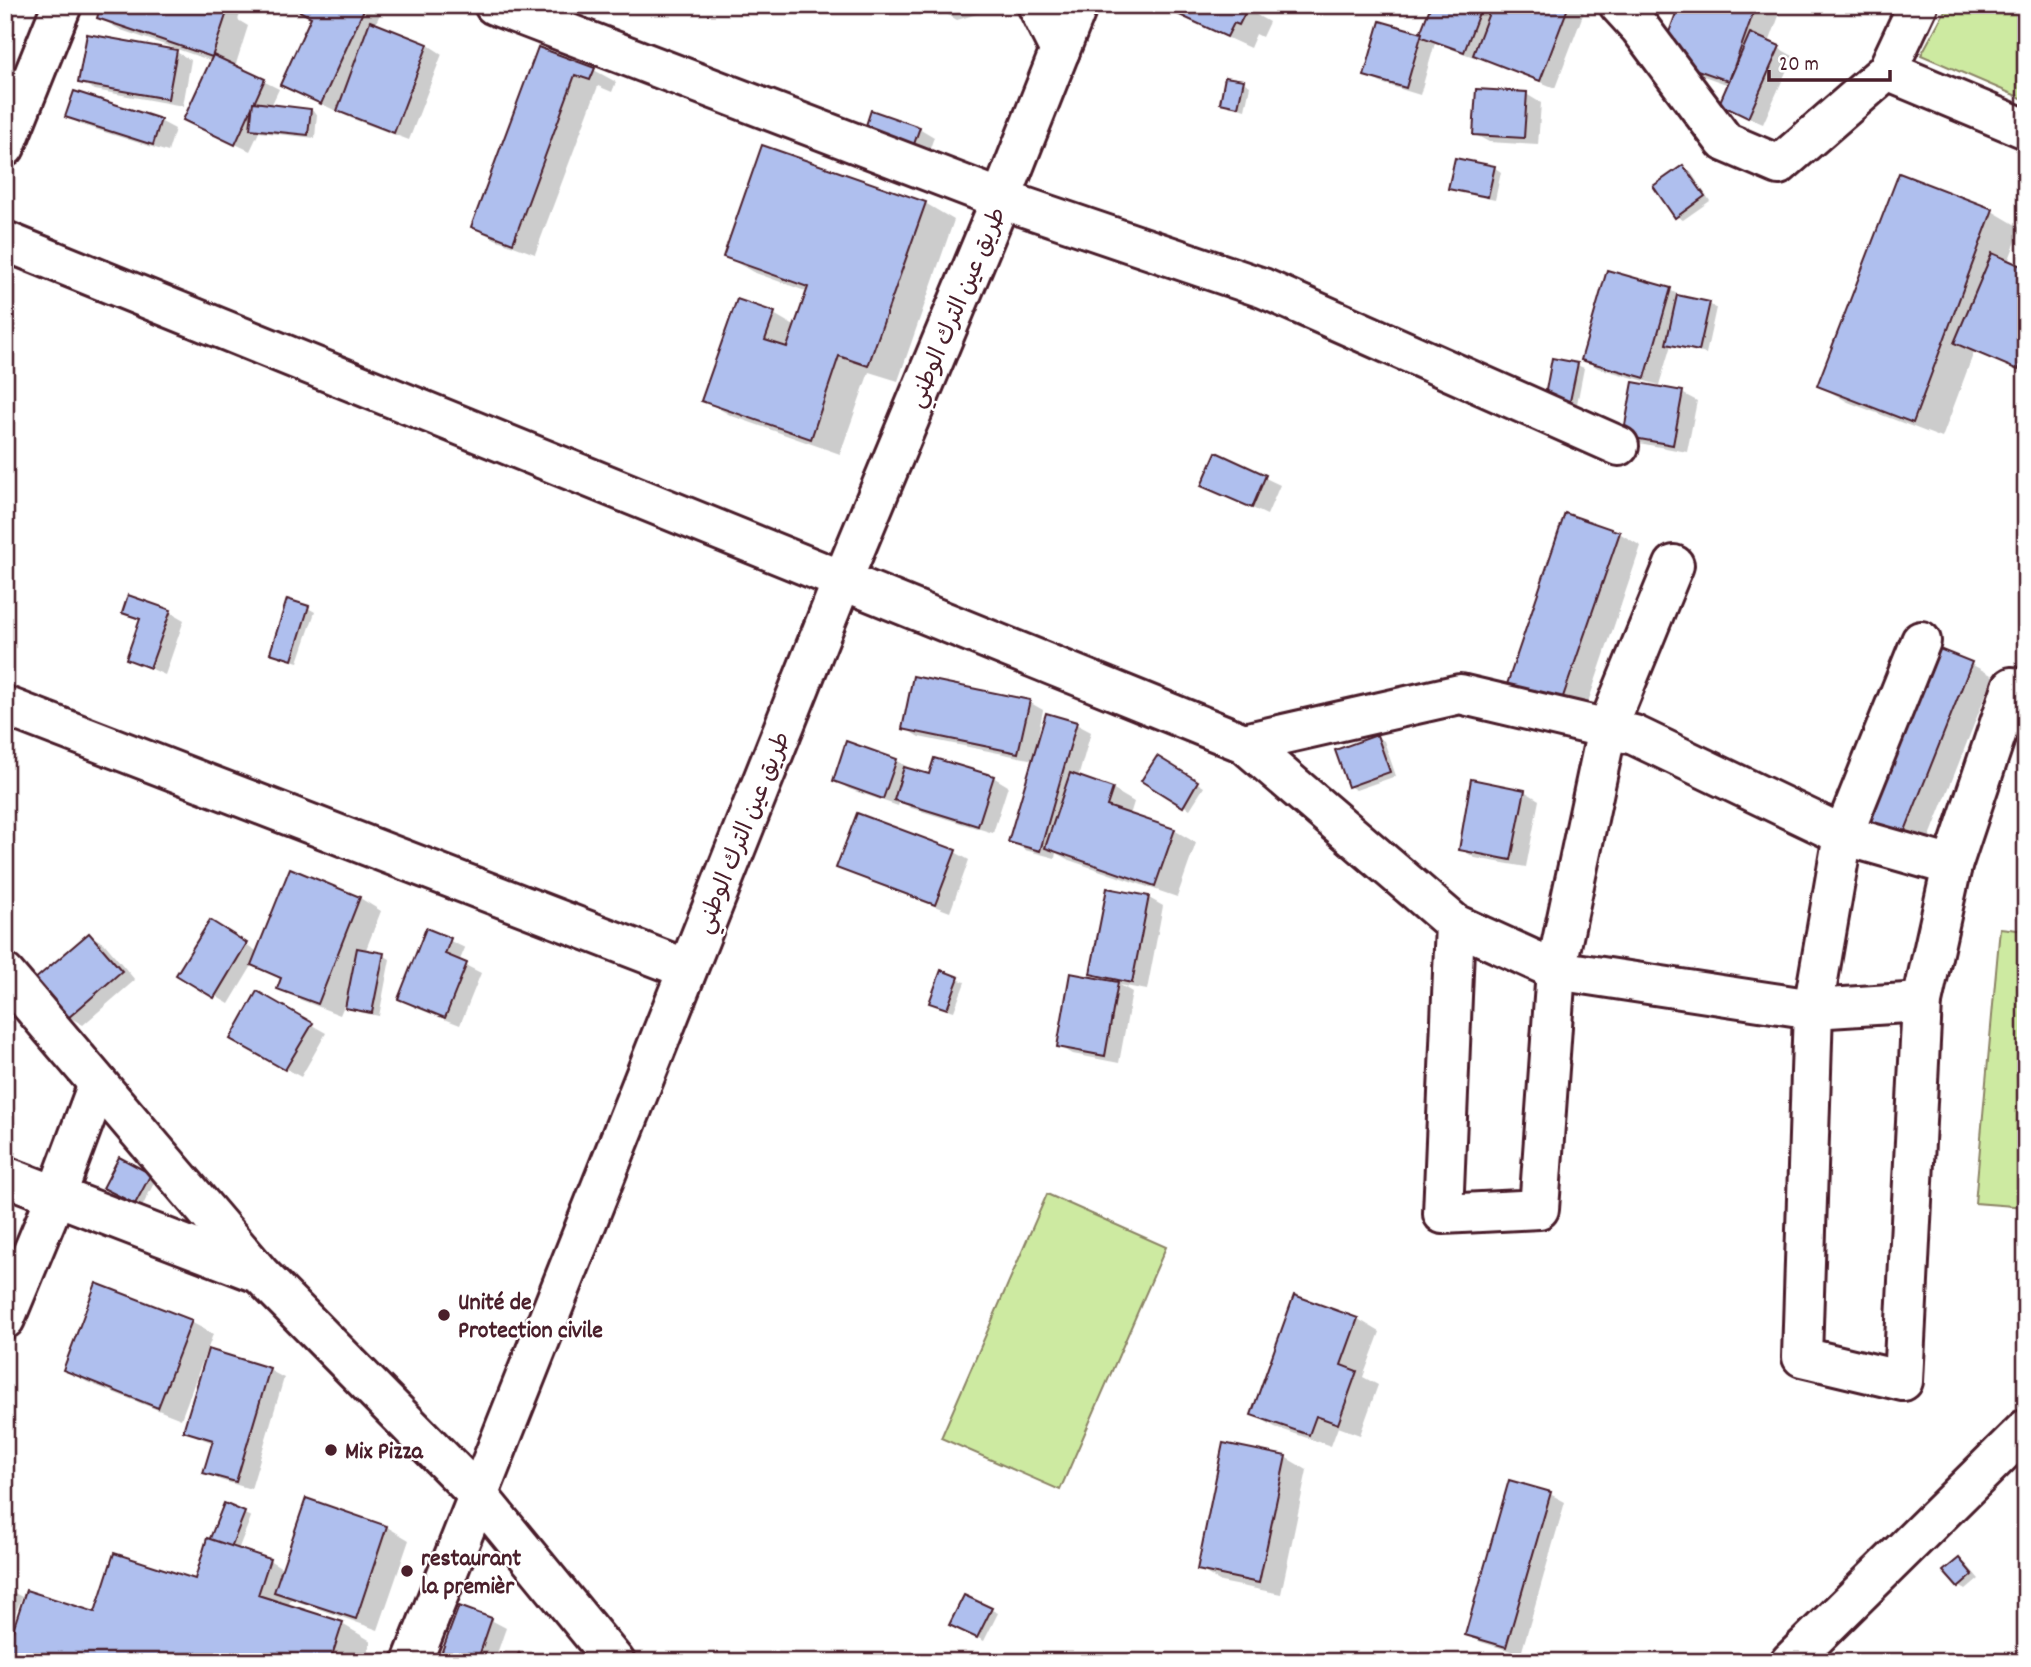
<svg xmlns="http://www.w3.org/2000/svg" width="2031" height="1667" font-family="Dekko,'Playpen Sans Arabic',sans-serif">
<rect width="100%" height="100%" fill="#fff"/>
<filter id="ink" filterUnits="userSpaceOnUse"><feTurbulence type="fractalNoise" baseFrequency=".0143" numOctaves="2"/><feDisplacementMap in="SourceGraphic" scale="14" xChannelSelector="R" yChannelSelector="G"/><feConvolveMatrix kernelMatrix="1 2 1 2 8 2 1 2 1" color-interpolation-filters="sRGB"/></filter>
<g filter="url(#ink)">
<!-- green -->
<g fill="#cdeaa1" stroke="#8c8466" stroke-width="2">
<path d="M1948,5h78v95l-105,-45z"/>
<path d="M2000,928l26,3v276l-51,-4z"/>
<path d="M1047,1194l119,53 -106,243 -119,-52z"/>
</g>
<!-- shadow -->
<g fill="#0003">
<path d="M103,5h140l-5,15 10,6 -13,41 44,22 -8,17 40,4 6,4 -2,24 -56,-6 -9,19 -65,-31 27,-59 -91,-31 -22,-12z"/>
<path d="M364,5l16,9 -5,11 53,20 14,9 -33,86 -56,-21 -71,-34z"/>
<path d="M941,5h66l-50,15 -14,-8z"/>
<path d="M1156,5h83l30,17 -7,15 -6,-3 -6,14z"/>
<path d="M1432,5h140l12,7 -29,76 -75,-31 -1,2 -44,-16 -15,52 -39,-12 -15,-8 55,-40z"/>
<path d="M1681,5h102l-14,38 24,13 -30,68 -28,-12 -6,-27 -45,-16z"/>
<path d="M539,49l55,21 22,12 -4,10 -14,-6 -63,168 -40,-15 -22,-12z"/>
<path d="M176,52l15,8 -8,46 -88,-16 -15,-8z"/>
<path d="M1243,82l7,4 -5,24 -23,-7z"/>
<path d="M75,93l85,28 15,8 -7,23 -86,-27 -15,-9z"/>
<path d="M1526,94l15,9 -3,42 -49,-3 -15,-8z"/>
<path d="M919,128l15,9 -11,31 -47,-17z"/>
<path d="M1457,160l38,8 6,4 -6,28 -38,-8 -7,-4z"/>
<path d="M1683,167l7,4 20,30 -27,19 -7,-4z"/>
<path d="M1900,176l92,35 29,17 -13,34 18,8v104l-52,-22 -32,86 -94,-36 -28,-16z"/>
<path d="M925,203l29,17 -56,161 -29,-9 -29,82 -108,-38 -29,-16 71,-86 22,13 12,-35 -55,-20 -28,-16z"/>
<path d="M1670,290l16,9 23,5 7,4 -10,46 -35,-9 -12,40 -61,-17 -15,-9z"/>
<path d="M1577,365l7,3 -8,41 -24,-5z"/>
<path d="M1682,393l15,8 -10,51 -48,-9 -14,-8z"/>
<path d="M1217,455l63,30 -13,30 -64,-30z"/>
<path d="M1619,533l22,13 -62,183 -53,-18z"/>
<path d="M308,608l7,4 -17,50 -20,-6z"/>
<path d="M124,612h46l14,8 -19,55 -37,-17 13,-37z"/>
<path d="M1971,664l22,12 -77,196 -54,-20z"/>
<path d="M1029,702l14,8 -5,26 38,-12 15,8 -13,46 34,11 22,13 -4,13 44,15 22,13 -19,54 -108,-37 -13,-7 -1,5 -30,-8 -15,-9 24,-81 -115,-23 -15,-9z"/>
<path d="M1377,737l7,4 12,35 -40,14 -7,-4z"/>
<path d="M1157,759l47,28 -14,22 -46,-28z"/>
<path d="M896,760l15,9 -1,1 20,6 63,1 15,9 -15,47 -82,-25 -11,-7 -2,5 -49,-17 -14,-9z"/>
<path d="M1524,791l15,9 -13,67 -51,-9 -14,-9z"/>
<path d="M955,852l14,8 -19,52 -97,-37 -14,-8z"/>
<path d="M291,871l69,27 21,13 -16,41 18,3 7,4 -11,57 -25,-5 -7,-4 1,-11 -8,19 -39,-15 -21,-12 2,-8 -29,-16 -24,40 -51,-30 47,-43 33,21z"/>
<path d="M1108,890l41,8 14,8 -16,84 -27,-5 12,7 -13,71 -46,-9 -14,-8 45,-66 -12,-7z"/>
<path d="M427,930l38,18 -6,14 22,11 -21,52 -46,-18 -14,-9z"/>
<path d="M89,935l15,8 31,37 -52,45 -14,-8z"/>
<path d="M942,973l23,9 -11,29 -16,-5z"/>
<path d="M257,994l69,39 -25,44 -69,-39z"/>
<path d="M119,1160l37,19 -14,28 -37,-20z"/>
<path d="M1295,1297l63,22 22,13 -17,45 15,8 -18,50 -22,-8 -7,19 -56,-19 -22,-13z"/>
<path d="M191,1322l22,12 -6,17 62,19 15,8 -33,111 -31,-9 -14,-8 8,-29 -14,-5 -15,-8 24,-77 -3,-1 -25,67 -94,-37 -22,-13z"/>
<path d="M1285,1457l22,13 -26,124 -60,-12 -22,-13z"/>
<path d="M1550,1494l15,8 -44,152 -40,-12 -14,-8z"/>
<path d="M307,1500l80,27 22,13 -31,90 -87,-31 -3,8 54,17 29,17 -7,21h-359l91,-48 100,-33 29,-76 26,12 -13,33 31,10 15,9z"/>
<path d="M1959,1560l7,4 13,15 -13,11 -7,-4z"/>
<path d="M5,1588l17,9 -14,34 -3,-2z"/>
<path d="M965,1597l33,16 -14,28 -26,-13z"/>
<path d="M491,1620l15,8 -12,34h-52z"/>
</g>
<!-- building -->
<g fill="#afbfee" stroke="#4a1f2b" stroke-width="2">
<path d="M101,5h116l-1,3 11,4 -15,45 -115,-39z"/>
<path d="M299,5h67l-45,99 -41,-19 31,-68 -14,-7z"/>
<path d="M939,5h28l-26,8z"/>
<path d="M1158,5h85l5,2 -9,18 -5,-2 -7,14z"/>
<path d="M1431,5h51l-18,47 -45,-16z"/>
<path d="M1492,5h77l-29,76 -67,-26z"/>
<path d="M1679,5h77l-27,76 -69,-24z"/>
<path d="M370,21l58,23 -34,89 -57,-22z"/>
<path d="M1380,21l42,12 -16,55 -42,-12z"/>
<path d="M1750,33l30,13 -32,72 -29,-14z"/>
<path d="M87,34l90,16 -9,49 -90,-16z"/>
<path d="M538,47l57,21 -5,12 -15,-5 -62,168 -42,-16z"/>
<path d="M213,55l52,24 -30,66 -52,-25z"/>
<path d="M1225,77l19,3 -6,27 -18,-4z"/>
<path d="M1476,89l51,3 -3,46 -51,-3z"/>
<path d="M74,91l87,28 -8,26 -88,-28z"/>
<path d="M253,102l58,7 -3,26 -58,-6z"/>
<path d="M871,110l49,17 -12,34 -48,-17z"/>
<path d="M762,145l164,57 -58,164 -29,-10 -28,83 -110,-38 36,-102 38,13 -10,28 22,7 21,-60 -85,-30z"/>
<path d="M1455,158l40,8 -7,31 -40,-8z"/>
<path d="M1683,165l22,31 -30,22 -22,-32z"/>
<path d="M1899,173l94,36 -80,214 -96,-37z"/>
<path d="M1992,253l34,15v83l-8,19 -64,-27z"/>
<path d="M1607,270l64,18 -26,90 -64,-18z"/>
<path d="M1677,295l33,7 -11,49 -33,-7z"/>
<path d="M1552,358l26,5 -9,43 -25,-5z"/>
<path d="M1633,382l50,9 -10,54 -50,-9z"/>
<path d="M1216,452l50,23 -14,33 -51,-22z"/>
<path d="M1565,513l55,19 -64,185 -54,-18z"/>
<path d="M128,595l43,15 -21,58 -24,-9 14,-40 -18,-6z"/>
<path d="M287,599l22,7 -17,54 -22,-7z"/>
<path d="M1917,640l55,22 -79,199 -55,-21z"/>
<path d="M913,676l117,24 -12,53 -116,-24z"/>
<path d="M1046,713l31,9 -37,129 -32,-9z"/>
<path d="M1377,735l13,37 -42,15 -13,-37z"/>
<path d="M846,741l51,18 -14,40 -50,-18z"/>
<path d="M1157,756l41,25 -15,26 -42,-26z"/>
<path d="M934,758l60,18 -16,50 -84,-26 10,-33 25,7z"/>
<path d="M1070,773l43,15 -6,18 68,23 -20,57 -110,-38z"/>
<path d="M1471,779l54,11 -14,70 -52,-10z"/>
<path d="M857,813l99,37 -21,55 -99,-37z"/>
<path d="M290,868l70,29 -42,107 -41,-15 4,-11 -30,-13z"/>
<path d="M1107,888l42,8 -17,87 -42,-9z"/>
<path d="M210,920l37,23 -33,55 -38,-23z"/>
<path d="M426,928l25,10 -6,16 22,9 -22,55 -47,-19z"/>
<path d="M89,933l33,38 -54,47 -34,-38z"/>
<path d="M357,948l27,5 -12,60 -27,-5z"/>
<path d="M941,970l18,7 -12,32 -18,-6z"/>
<path d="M1070,973l48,9 -13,74 -48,-9z"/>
<path d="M257,991l56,32 -28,47 -55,-31z"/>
<path d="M119,1157l32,17 -16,30 -32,-16z"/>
<path d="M96,1283l96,37 -34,88 -95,-38z"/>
<path d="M1294,1295l64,23 -17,47 16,6 -19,53 -22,-8 -7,19 -58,-20z"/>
<path d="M208,1349l62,19 -34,114 -33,-9 10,-33 -30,-9z"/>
<path d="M1223,1443l63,13 -27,127 -62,-13z"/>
<path d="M1509,1480l42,12 -45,155 -41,-12z"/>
<path d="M306,1498l81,28 -31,93 -82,-27z"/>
<path d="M224,1503l21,9 -15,38 -21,-9z"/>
<path d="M207,1538l63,21 -12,36 85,27 -13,40h-325v-8l21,-64 69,22 19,-59 81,26z"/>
<path d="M1959,1558l14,17 -15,13 -15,-17z"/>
<path d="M964,1595l28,13 -15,30 -28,-13z"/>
<path d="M459,1606l33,12 -15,44h-39z"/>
<path d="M519,1653l8,9h-16z"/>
</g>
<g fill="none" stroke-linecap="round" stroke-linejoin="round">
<!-- minor casing -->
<g stroke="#4a1f2b" stroke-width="44">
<g id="minor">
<path d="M494,5l507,194 262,89 356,158"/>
<path d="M1037,5l23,46"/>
<path d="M1619,5l21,23 85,114 54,23 108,-94 31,-66"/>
<path d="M1887,71l139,58"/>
<path d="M5,147l57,-142"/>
<path d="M5,241l1239,502 211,181 101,46 257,39 109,-7"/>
<path d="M1921,641l-78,194 -30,174 -11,348 101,24 19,-379 30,-136 60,-179"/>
<path d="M5,706l682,263"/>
<path d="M1244,743l216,-49 174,41 209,100 109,31"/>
<path d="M1455,924l-12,290 96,-5 17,-239 51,-241 67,-164"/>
<path d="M5,974l255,300 218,221 137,167"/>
<path d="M5,1176l250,96"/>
<path d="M5,1319l51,-123 42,-112"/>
<path d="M1790,1662l236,-233"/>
</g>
</g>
<!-- major casing -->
<g stroke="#4a1f2b" stroke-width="44">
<path id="major" d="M412,1662l430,-1081 159,-382 77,-194"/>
</g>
<!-- minor -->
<use href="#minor" stroke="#fff" stroke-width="38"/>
<!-- major -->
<use href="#major" stroke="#fff" stroke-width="38"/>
</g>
</g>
<!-- markers -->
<g fill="#4a1f2b" stroke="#fff" stroke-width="2.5">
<circle cx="444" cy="1315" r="7"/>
<circle cx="331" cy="1450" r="7"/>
<circle cx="407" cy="1571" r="7"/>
</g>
<g text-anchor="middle" stroke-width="5" stroke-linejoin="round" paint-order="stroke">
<!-- street labels -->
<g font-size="24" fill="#4a1f2b" stroke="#fff">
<text transform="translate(956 307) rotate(-67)" y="8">طريق عين الترك الوطني</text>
<text transform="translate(742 832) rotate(-68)" y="8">طريق عين الترك الوطني</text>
</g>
<!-- poi labels -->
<g font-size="24" font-weight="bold" fill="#4a1f2b" stroke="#fff" text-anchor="start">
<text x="458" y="1309">Unité de<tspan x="458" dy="28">Protection civile</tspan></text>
<text x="345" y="1458">Mix Pizza</text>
<text x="421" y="1565">restaurant<tspan x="421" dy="28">la premièr</tspan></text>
</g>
</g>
<!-- margin -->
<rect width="2031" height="1667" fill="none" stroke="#fff" stroke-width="28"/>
<rect x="14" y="14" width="2003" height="1639" fill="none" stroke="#4a1f2b" stroke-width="2.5" filter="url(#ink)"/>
<!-- scale -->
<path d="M1769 70v10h121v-10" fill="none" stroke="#4a1f2b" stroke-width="3.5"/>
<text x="1779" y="70" font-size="21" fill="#4a1f2b" stroke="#ffffff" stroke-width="5" paint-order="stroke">20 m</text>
</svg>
